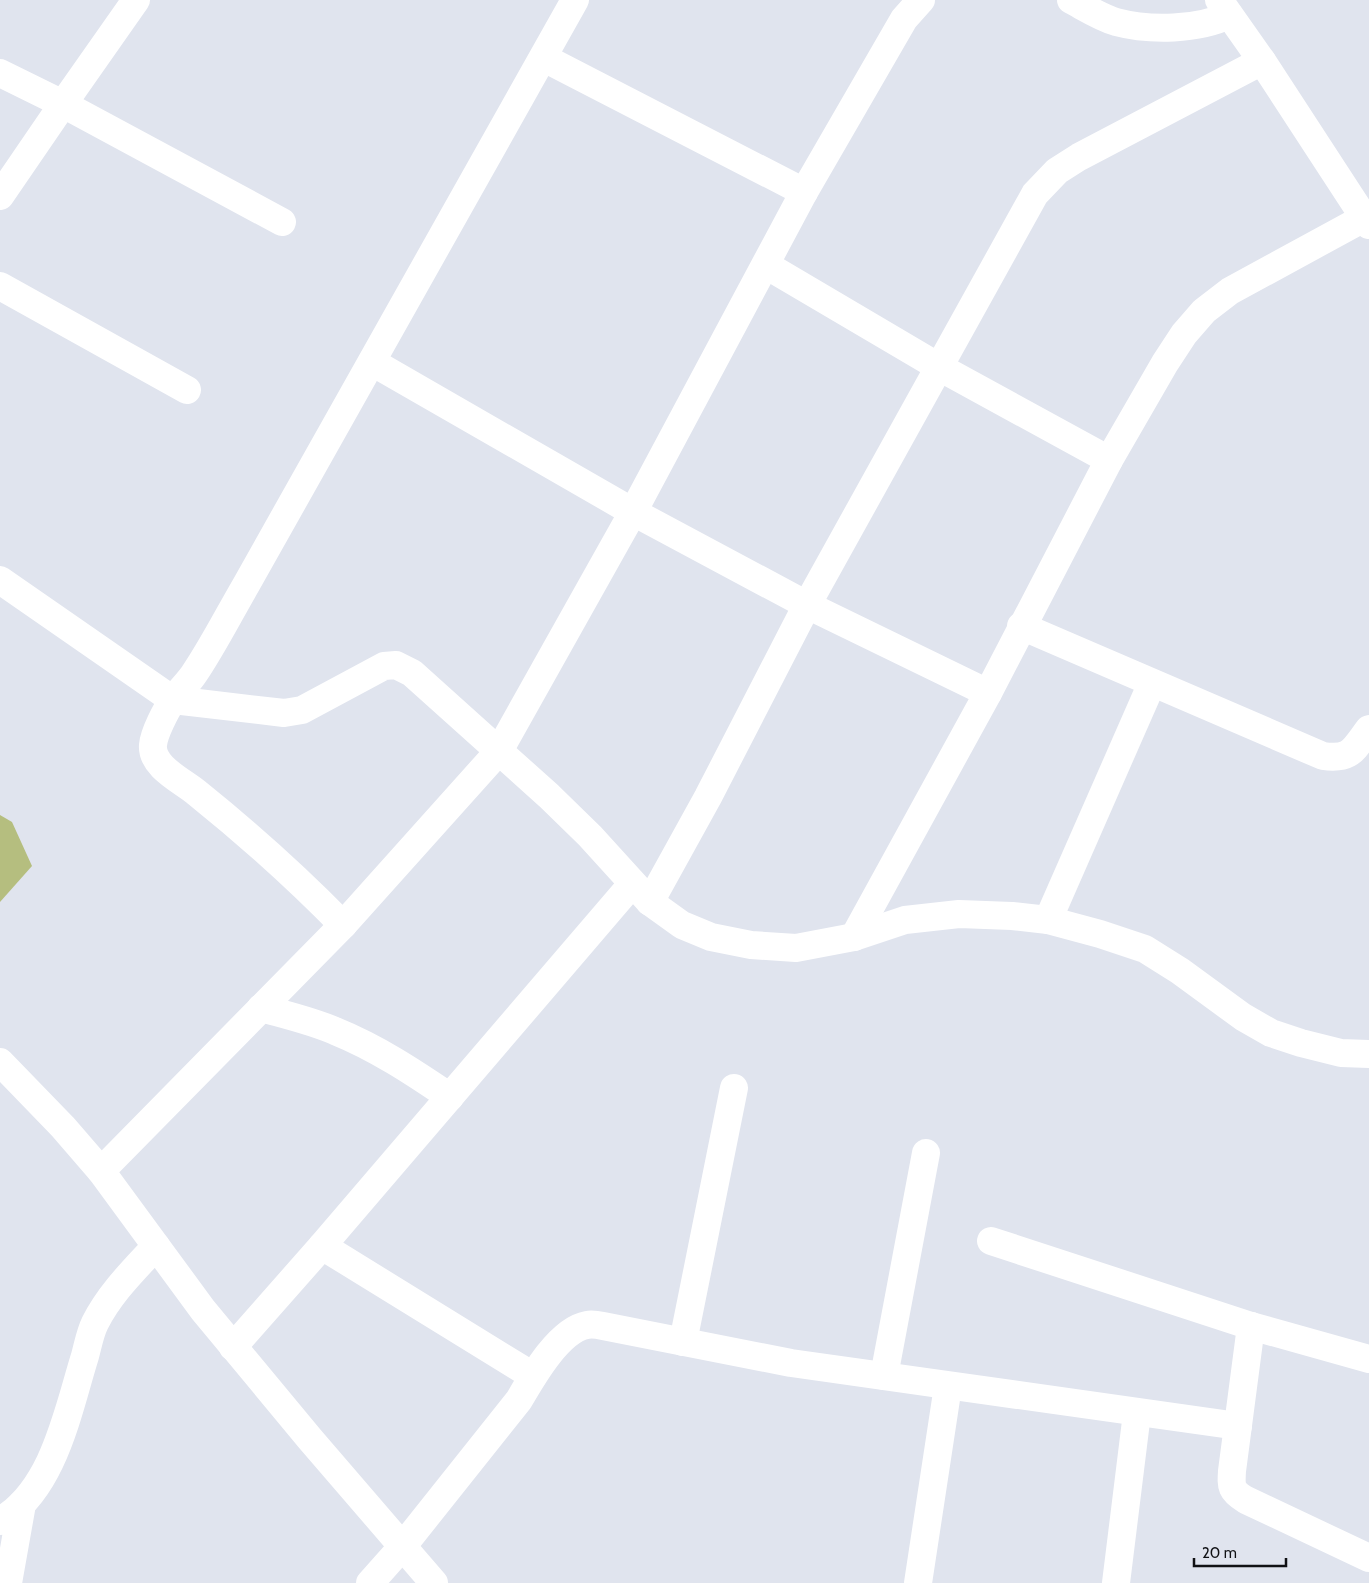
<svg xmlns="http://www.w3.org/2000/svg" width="1369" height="1583" font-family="Cabin,sans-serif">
<rect width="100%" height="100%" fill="#e0e4ee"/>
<!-- green -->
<path fill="#b5be7f" d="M0,815l12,7 20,44 -32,36z"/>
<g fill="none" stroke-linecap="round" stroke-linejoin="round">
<!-- minor -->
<g stroke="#fff" stroke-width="28">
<path d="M1071,0c15,8 29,17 45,22 34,9 82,8 113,-7"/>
<path d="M1219,0l43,61 107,164"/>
<path d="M544,58l260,134"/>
<path d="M0,73l63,31 219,118"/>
<path d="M0,196l63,-92 73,-104"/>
<path d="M766,265l173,102 170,93"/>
<path d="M0,286l187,104"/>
<path d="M372,362l261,150 174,93 181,88"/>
<path d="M0,580l173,120 111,13 18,-3 82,-44 12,-1 16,8 137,123 41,40 60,66 32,23 29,12 40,8 45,3 58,-11 51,-17 54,-6 53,2 36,4 52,14 45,15 35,22 63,46 28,16 30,10 40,10 28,1"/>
<path d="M1021,626l302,130c28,4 30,-6 46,-27"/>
<path d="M650,902l58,-105 99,-192 228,-411 22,-23 22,-14 183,-96"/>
<path d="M1048,920l104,-237"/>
<path d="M343,925c-46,-47 -95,-91 -146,-132 -14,-12 -46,-26 -44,-48 1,-12 13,-35 20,-45 6,-9 15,-17 21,-26 19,-28 35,-60 52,-89l329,-585"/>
<path d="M854,937l134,-244 121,-233 56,-97 19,-29 20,-23 26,-20 134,-73"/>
<path d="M261,1008c25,7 51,13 74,23 42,17 78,41 115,66"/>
<path d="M0,1062l63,65 38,44 102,139 107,129 124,144"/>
<path d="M101,1171l242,-246 156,-174 134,-239 171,-320 100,-173 17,-19"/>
<path d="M991,1241l260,85 118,33"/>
<path d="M322,1246l211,130"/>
<path d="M1251,1326l-19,145c-1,16 -1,20 14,29l123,58"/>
<path d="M683,1342l51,-254"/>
<path d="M233,1347l89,-101 310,-362"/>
<path d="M884,1376l42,-223"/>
<path d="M0,1521c54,-31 68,-111 85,-165 3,-11 5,-23 10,-33 15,-30 39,-53 61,-77"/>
<path d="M8,1583l14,-79"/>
<path d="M370,1583l32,-36 117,-147c14,-24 40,-70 68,-75 5,-1 11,0 16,1l188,37 447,63"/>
<path d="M918,1583l30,-197"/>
<path d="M1116,1583l21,-170"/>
</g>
</g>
<!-- scale -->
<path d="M1194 1558v8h92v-8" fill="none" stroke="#101114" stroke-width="2.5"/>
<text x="1202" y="1558" font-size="15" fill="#101114" stroke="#e0e4ee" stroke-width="4" paint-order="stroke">20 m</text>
</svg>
